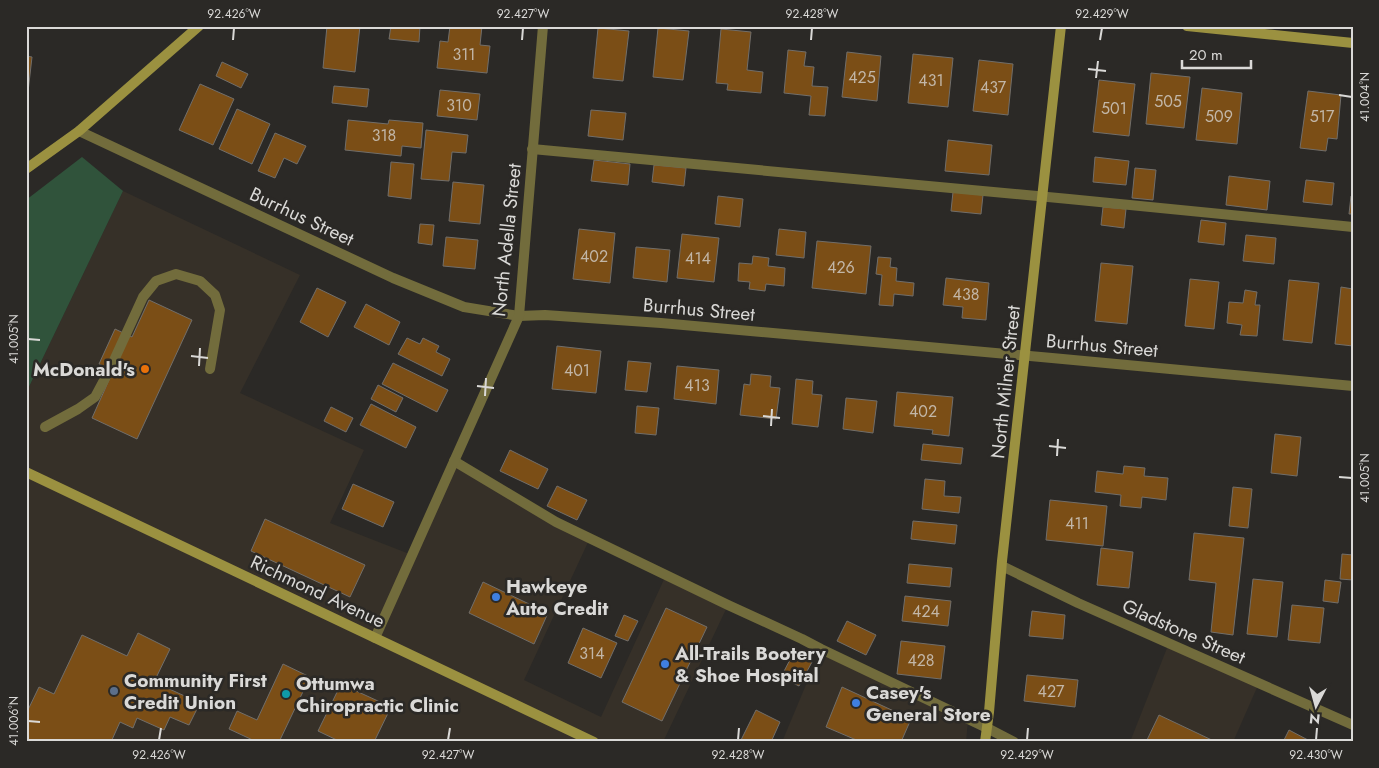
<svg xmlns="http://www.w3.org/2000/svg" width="1379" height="768" font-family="Jost,sans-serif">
<rect width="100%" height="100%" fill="#2b2926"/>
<!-- built -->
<g fill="#363028">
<path d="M123,191l177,84 -60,118 124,57 -34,73 82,32 42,-94 136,77 -66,142 77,37 65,-142 62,30 -65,137h-637v-349z"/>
<path d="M1169,643l90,40 -26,59h-103z"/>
<path d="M821,649l147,71 -2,22h-184z"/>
</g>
<!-- green -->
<path fill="#30533b" d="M82,157l41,34 -97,202v-193z"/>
<!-- building -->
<g fill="#7b4e16" stroke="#716e6a">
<path d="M327,26h33l-5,46 -32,-4z"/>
<path d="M391,26h29l-1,16 -30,-3z"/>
<path d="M450,26h32l-2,19 10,1 -3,27 -50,-5 3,-27 8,1z"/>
<path d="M598,28l31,3 -6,50 -30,-3z"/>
<path d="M658,28l31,3 -6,49 -30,-3z"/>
<path d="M721,29l30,3 -4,38 16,2 -2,21 -34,-3 1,-6 -12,-1z"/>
<path d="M788,50l18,2 -2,14 10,1 -2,19 16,1 -3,29 -16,-1 2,-19 -27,-3z"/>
<path d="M847,52l34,4 -4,45 -35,-4z"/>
<path d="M913,54l40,4 -5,49 -40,-4z"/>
<path d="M26,56l6,1 -4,35h-2z"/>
<path d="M979,60l34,4 -5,51 -35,-4z"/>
<path d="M222,62l26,12 -7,14 -25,-12z"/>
<path d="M1151,73l39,4 -6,51 -38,-4z"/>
<path d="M1099,80l36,4 -6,52 -36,-4z"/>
<path d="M200,84l34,15 -21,46 -34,-15z"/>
<path d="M334,86l35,3 -2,18 -35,-4z"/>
<path d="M1202,88l40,5 -5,51 -41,-4z"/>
<path d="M440,90l40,4 -3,26 -40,-4z"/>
<path d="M1308,91l33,4 -4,44 -9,-1 -2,13 -26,-3z"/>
<path d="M237,109l33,15 -18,40 -33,-15z"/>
<path d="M591,110l35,3 -3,27 -35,-4z"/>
<path d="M348,120l40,4 1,-4 34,3 -2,25 -19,-2 -1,10 -56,-6z"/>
<path d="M426,130l42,5 -2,18 -14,-1 -3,29 -28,-2z"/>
<path d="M275,133l31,13 -9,18 -13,-6 -9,20 -17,-7z"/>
<path d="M948,140l44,5 -3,30 -44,-4z"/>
<path d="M1095,157l34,4 -3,24 -33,-3z"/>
<path d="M594,160l36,4 -2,21 -37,-4z"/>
<path d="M391,162l23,2 -3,35 -23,-3z"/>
<path d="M654,165l32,3 -2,18 -32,-4z"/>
<path d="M1135,168l21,2 -3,30 -21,-2z"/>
<path d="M1229,176l41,5 -3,29 -41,-5z"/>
<path d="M1306,180l28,3 -2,22 -29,-3z"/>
<path d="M453,182l31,3 -4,39 -31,-3z"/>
<path d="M953,192l30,3 -2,19 -30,-3z"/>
<path d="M718,196l25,3 -3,28 -25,-3z"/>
<path d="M1351,196h2v18h-4z"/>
<path d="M1103,207l23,2 -2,19 -23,-3z"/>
<path d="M1201,220l25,3 -2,22 -26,-3z"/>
<path d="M420,224l14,1 -2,20 -14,-2z"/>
<path d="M579,229l36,4 -5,50 -37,-4z"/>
<path d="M779,229l27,3 -2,26 -28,-3z"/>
<path d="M682,234l37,4 -5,44 -37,-4z"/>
<path d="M1246,235l30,3 -2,26 -31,-3z"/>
<path d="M446,237l32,3 -3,29 -32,-3z"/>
<path d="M817,241l54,5 -5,48 -54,-6z"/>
<path d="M636,247l34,3 -3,32 -34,-4z"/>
<path d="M753,256l16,2 -1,8 17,2 -1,18 -18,-2 -1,7 -16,-2 1,-7 -12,-1 1,-18 13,1z"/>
<path d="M878,257l13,1 -1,9 7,1 -1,13 18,2 -1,13 -19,-2 -1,12 -14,-1 3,-30 -6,-1z"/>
<path d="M1101,263l32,3 -6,58 -32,-3z"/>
<path d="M946,278l43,5 -3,37 -24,-2 1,-11 -20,-2z"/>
<path d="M1190,279l29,3 -5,47 -29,-3z"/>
<path d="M1289,280l30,3 -7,60 -29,-3z"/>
<path d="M1341,287l12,2v57l-18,-2z"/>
<path d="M317,288l29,14 -18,35 -28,-15z"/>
<path d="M1245,290l12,2 -2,13h5l-3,31 -17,-1 2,-10 -15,-2 2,-21 14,1z"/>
<path d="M149,300l43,20 -55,119 -45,-21 21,-47 -14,-7 16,-35 17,8z"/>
<path d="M366,304l34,18 -11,23 -35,-18z"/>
<path d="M407,338l13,6 3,-6 16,8 -3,6 14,7 -8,17 -44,-22z"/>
<path d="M557,346l44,5 -5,42 -44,-4z"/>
<path d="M628,361l23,2 -4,29 -22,-2z"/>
<path d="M393,363l55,27 -11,22 -55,-28z"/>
<path d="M677,366l42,4 -3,34 -42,-5z"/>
<path d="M751,374l20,2 -1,11 10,1 -4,31 -36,-4 4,-31 6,1z"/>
<path d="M796,379l17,2 -1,13 10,1 -4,32 -26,-3z"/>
<path d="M378,385l25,13 -7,14 -25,-13z"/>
<path d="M897,392l56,5 -4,39 -17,-2 1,-4 -39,-4z"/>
<path d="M846,398l31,3 -4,32 -30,-4z"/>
<path d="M371,404l45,23 -10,21 -46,-23z"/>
<path d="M637,406l22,2 -3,27 -21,-2z"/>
<path d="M331,407l22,11 -7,14 -22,-11z"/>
<path d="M1275,434l26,3 -4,39 -26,-3z"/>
<path d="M923,444l40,4 -2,16 -40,-4z"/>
<path d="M510,450l38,19 -10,20 -38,-18z"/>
<path d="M1124,466l21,2 -1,8 24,2 -2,22 -24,-3 -1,11 -21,-2 1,-11 -26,-3 2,-21 26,3z"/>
<path d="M925,479l20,2 -1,15 17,1 -2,16 -37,-4z"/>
<path d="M353,484l41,18 -11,25 -41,-18z"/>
<path d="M557,486l30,14 -10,20 -30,-14z"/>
<path d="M1233,487l19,2 -4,39 -19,-2z"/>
<path d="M1050,500l57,6 -4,40 -57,-6z"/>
<path d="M265,519l100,46 -15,32 -99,-46z"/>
<path d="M913,521l44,4 -2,19 -44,-5z"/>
<path d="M1194,533l50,5 -11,97 -22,-3 5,-49 -27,-3z"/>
<path d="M1101,548l32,4 -4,36 -32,-3z"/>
<path d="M1342,554l11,1v25l-13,-1z"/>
<path d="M909,564l43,4 -2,19 -43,-4z"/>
<path d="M1253,579l30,3 -6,55 -30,-3z"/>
<path d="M1325,580l16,2 -3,21 -15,-2z"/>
<path d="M483,582l65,31 -14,31 -65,-31z"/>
<path d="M905,596l46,5 -3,25 -46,-5z"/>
<path d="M1292,605l32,3 -4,35 -32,-3z"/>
<path d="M666,608l41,19 -45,94 -40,-19z"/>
<path d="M1032,611l33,4 -2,24 -34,-3z"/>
<path d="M624,615l14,6 -10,20 -13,-5z"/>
<path d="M847,621l29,14 -10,20 -29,-14z"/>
<path d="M583,628l34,15 -16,35 -33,-15z"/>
<path d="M138,633l32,16 -16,33 46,21 -11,22 -19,-8 -6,13 -27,-12 -4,10 -13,-6 -9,20h-85v-28l13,-27 15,7 28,-59 45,21z"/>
<path d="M901,641l44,5 -4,33 -44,-5z"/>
<path d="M794,652l18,10 -13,24 -18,-9z"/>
<path d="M283,664l27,13 -31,65h-22l-28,-13 8,-18 20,9z"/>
<path d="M1027,675l51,5 -3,27 -51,-6z"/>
<path d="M341,684l50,23 -17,35h-33l-23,-11z"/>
<path d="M842,687l69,32 -10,23h-40l-35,-15z"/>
<path d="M756,710l24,12 -9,20h-31z"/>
<path d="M1159,715l57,27h-70z"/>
<path d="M1289,730l19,10 -1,2h-24z"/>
</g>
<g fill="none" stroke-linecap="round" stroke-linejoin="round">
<!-- lane -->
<g stroke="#726c3c" stroke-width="10">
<path d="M532,149l537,50 284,28"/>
<path d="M45,427l33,-18 17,-12 15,-28 33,-72 13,-16 20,-7 24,7 15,14 5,15 -10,59"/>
<path d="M454,461l102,61 172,83 74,34 19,10 166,79 27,14"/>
</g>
<!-- street -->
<g stroke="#726c3c" stroke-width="10">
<path d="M79,131l314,147 71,29 55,9 26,-1 116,8 391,35 301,28"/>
<path d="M1002,566l76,37 275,122"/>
<path d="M375,638l144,-322 24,-290"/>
</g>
<!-- secondary -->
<g stroke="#9b9140" stroke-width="10">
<path d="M1187,26l166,17"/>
<path d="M26,169l53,-38 120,-105"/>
<path d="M26,472l568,270"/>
<path d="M985,742l4,-30 13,-151 59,-535"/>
</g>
</g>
<!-- ticks -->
<path fill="none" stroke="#dad9d7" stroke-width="2" d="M233,40l1,-12M522,40l1,-12M811,40l1,-12M1100,40l2,-12M1088,69l18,2M1096,78l2,-17M1339,95l13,2M28,339l12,1M191,356l17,2M199,366l1,-18M477,386l17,2M485,396l1,-18M763,416l17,2M771,426l1,-17M1049,446l17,2M1057,456l1,-17M1339,477l13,1M28,721l12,1M159,740l2,-12M448,740l2,-12M738,740l1,-12M1027,740l1,-12M1316,740l1,-12"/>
<!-- markers -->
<circle fill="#e8710a" stroke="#2b2926" stroke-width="2" cx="145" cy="369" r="5"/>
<g fill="#3f7fe0" stroke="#2b2926" stroke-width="2">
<circle cx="496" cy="597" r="5"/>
<circle cx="665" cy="664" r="5"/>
<circle cx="856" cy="703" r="5"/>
</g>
<circle fill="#5c6f8a" stroke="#2b2926" stroke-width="2" cx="114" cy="691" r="5"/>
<circle fill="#0f9aa8" stroke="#2b2926" stroke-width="2" cx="286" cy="694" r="5"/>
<g text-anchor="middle" stroke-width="5" stroke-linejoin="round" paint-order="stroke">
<!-- number labels -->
<g font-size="16" fill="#c2b6a7">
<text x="464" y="60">311</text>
<text x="862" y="83">425</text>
<text x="931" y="86">431</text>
<text x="993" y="93">437</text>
<text x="1168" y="107">505</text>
<text x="459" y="111">310</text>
<text x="1114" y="114">501</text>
<text x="1219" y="122">509</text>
<text x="1322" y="122">517</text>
<text x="384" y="141">318</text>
<text x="594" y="262">402</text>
<text x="698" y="264">414</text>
<text x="841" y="273">426</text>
<text x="966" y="300">438</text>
<text x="577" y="376">401</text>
<text x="697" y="391">413</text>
<text x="923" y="417">402</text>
<text x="1077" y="529">411</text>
<text x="926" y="617">424</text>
<text x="592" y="659">314</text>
<text x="921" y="666">428</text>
<text x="1051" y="697">427</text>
</g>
<!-- street labels -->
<g font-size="19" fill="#dad9d7" stroke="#2b2926">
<text transform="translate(302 216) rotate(25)" y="7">Burrhus Street</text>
<text transform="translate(506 240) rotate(-84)" y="7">North Adella Street</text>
<text transform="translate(699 309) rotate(5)" y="7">Burrhus Street</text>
<text transform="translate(1102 345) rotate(5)" y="7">Burrhus Street</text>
<text transform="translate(1005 382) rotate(-84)" y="7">North Milner Street</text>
<text transform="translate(318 591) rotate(25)" y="7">Richmond Avenue</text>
<text transform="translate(1184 631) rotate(24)" y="7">Gladstone Street</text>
</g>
<!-- poi labels -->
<g font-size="19" font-weight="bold" fill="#dad9d7" stroke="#2b2926" text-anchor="start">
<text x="135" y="376" text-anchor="end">McDonald's</text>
<text x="506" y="593">Hawkeye<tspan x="506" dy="22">Auto Credit</tspan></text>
<text x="675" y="660">All-Trails Bootery<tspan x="675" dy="22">&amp; Shoe Hospital</tspan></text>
<text x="124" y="687">Community First<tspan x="124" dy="22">Credit Union</tspan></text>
<text x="296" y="690">Ottumwa<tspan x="296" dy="22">Chiropractic Clinic</tspan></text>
<text x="866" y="699">Casey's<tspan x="866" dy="22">General Store</tspan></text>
</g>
</g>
<!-- border -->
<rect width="1379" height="768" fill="none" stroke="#2b2926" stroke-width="55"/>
<!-- north arrow -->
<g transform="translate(1316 706) rotate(186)" stroke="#2b2926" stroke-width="4" paint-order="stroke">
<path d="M0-4L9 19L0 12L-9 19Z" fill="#dad9d7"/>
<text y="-8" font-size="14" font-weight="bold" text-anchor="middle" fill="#dad9d7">N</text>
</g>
<!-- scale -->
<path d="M1182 60v8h69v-8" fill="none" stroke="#dad9d7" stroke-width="2.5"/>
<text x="1189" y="60" font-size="15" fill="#dad9d7" stroke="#2b2926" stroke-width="4" paint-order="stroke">20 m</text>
<rect x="28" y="28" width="1324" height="712" fill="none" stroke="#dad9d7" stroke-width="2"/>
<g font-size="12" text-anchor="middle" fill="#dad9d7">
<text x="234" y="18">92.426°W</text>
<text x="523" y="18">92.427°W</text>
<text x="812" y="18">92.428°W</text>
<text x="1102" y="18">92.429°W</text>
<text transform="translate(1365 97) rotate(-90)" y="4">41.004°N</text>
<text transform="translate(14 339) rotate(-90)" y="4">41.005°N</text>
<text transform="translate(1365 478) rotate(-90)" y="4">41.005°N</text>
<text transform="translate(14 721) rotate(-90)" y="4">41.006°N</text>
<text x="159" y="759">92.426°W</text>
<text x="448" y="759">92.427°W</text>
<text x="738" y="759">92.428°W</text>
<text x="1027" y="759">92.429°W</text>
<text x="1316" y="759">92.430°W</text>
</g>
</svg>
